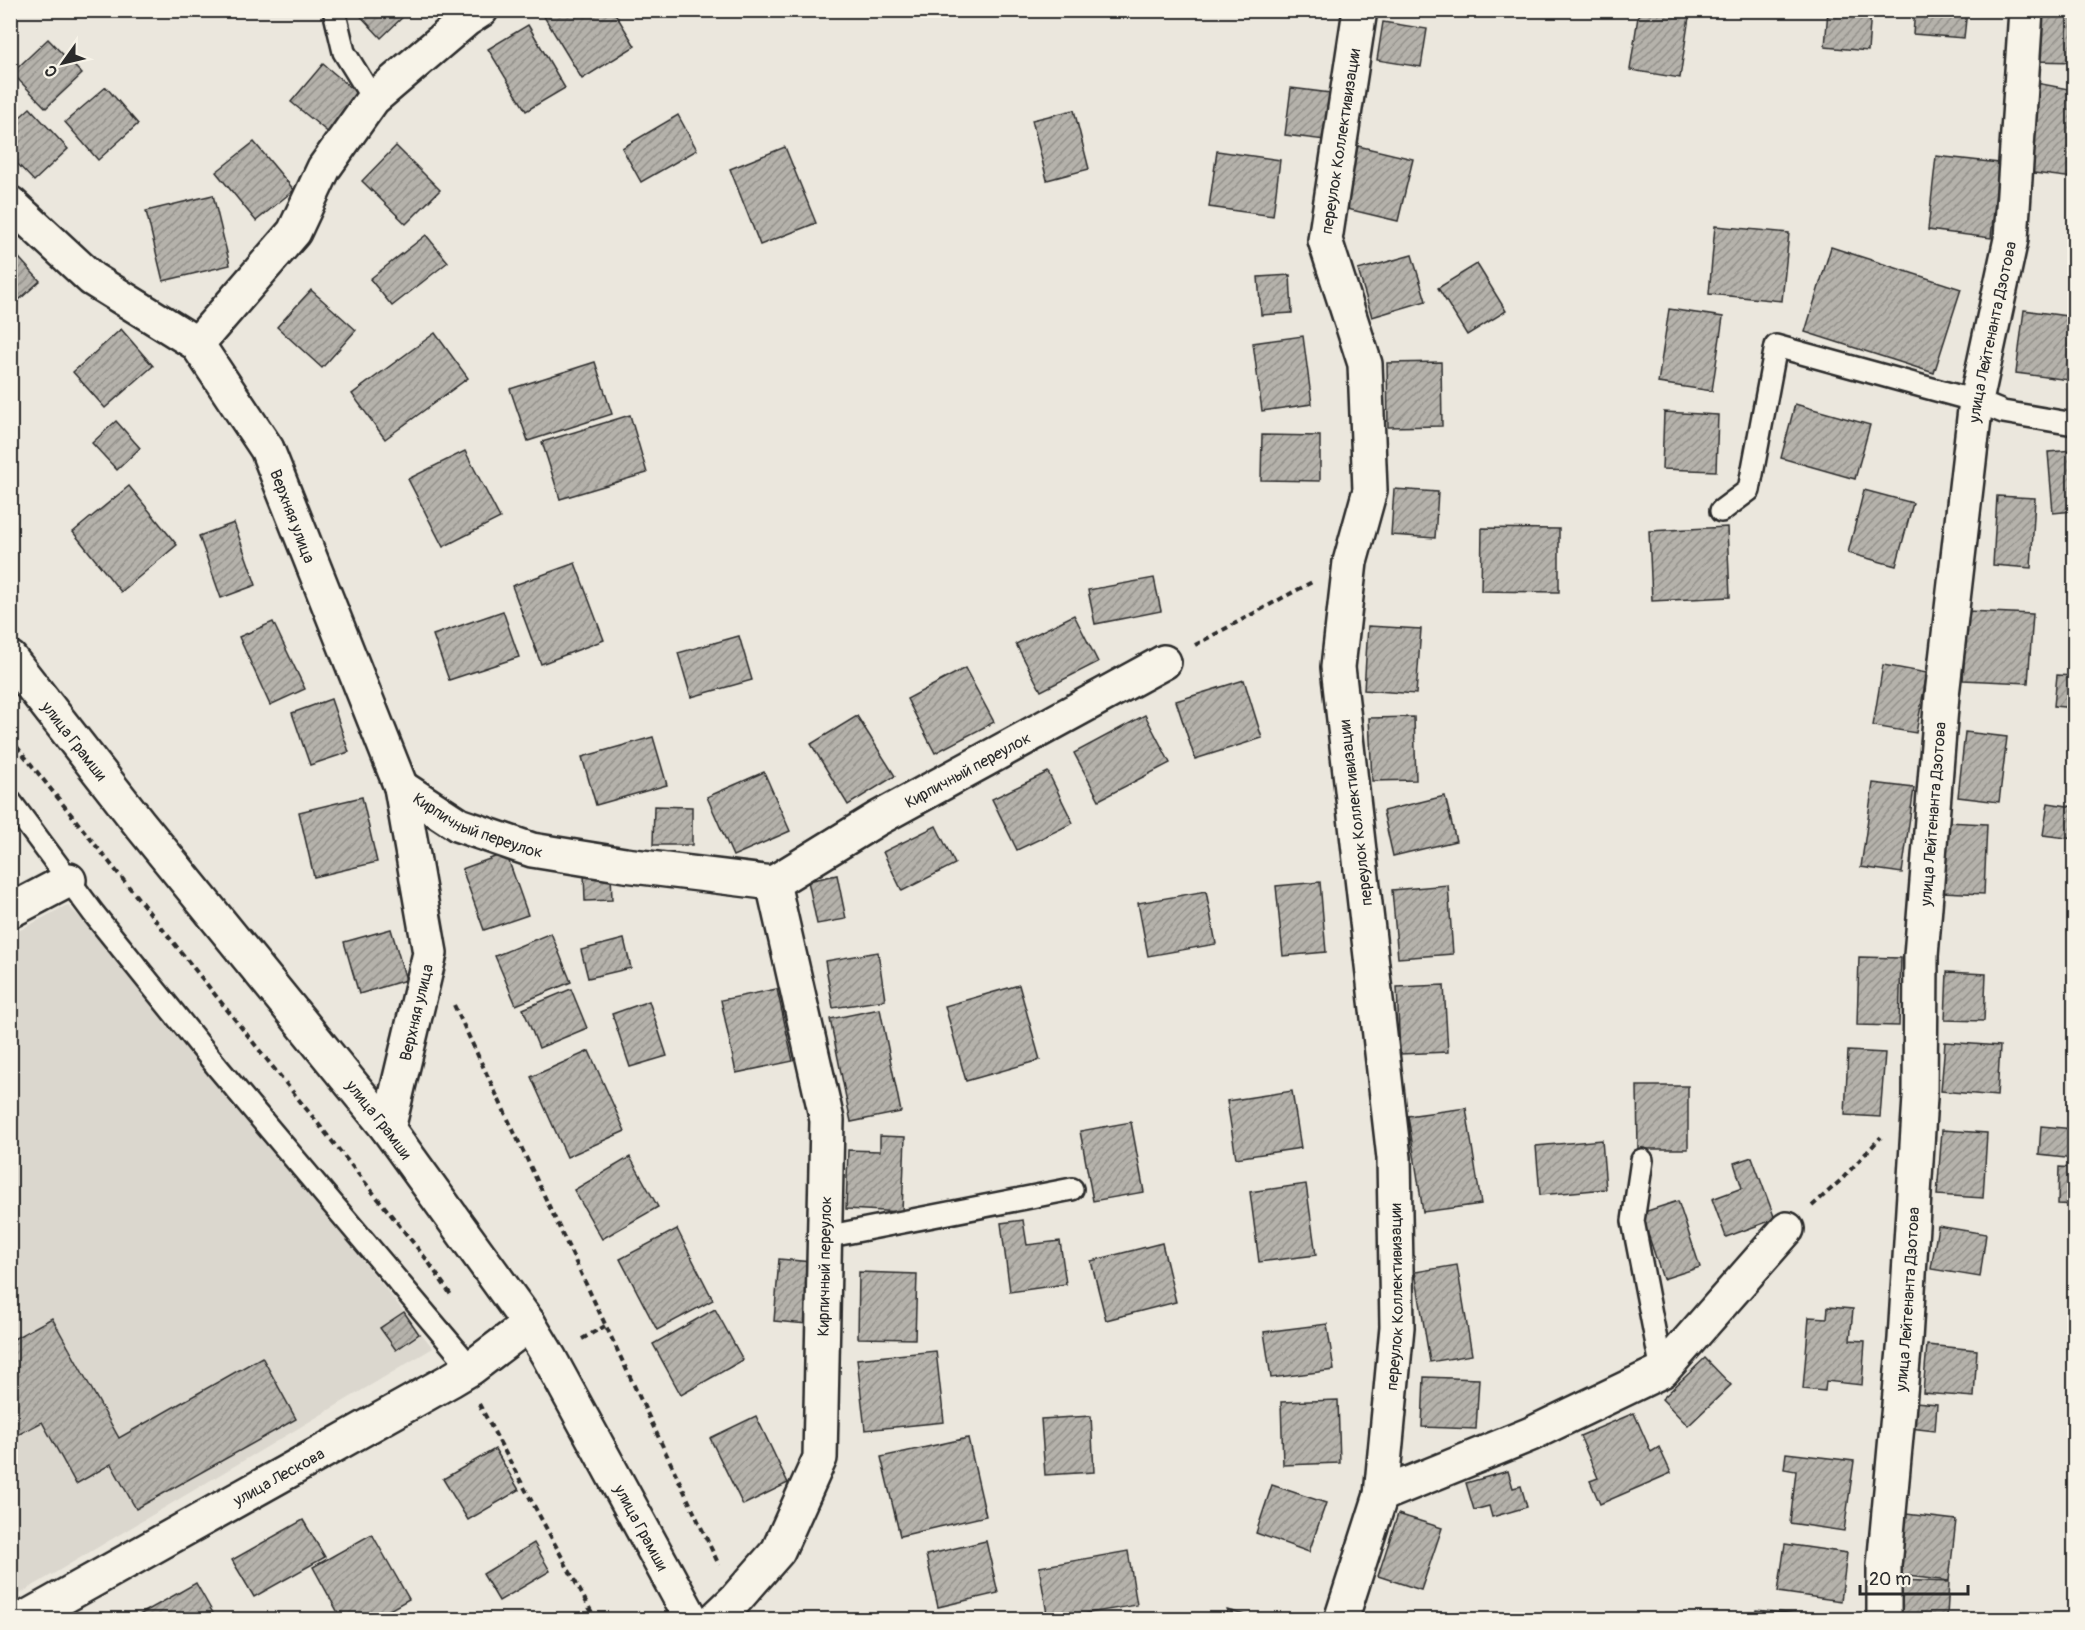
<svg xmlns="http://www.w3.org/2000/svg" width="2085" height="1630" font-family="Pangolin,sans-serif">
<defs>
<pattern id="building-hatch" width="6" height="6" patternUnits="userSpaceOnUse" patternTransform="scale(1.5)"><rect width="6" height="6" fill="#b5b2ab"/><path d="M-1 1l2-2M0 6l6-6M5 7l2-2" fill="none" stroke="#93918b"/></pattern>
</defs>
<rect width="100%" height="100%" fill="#ebe7dd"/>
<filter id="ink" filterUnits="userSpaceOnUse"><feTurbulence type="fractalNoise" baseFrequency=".0167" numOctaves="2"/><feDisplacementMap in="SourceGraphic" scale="12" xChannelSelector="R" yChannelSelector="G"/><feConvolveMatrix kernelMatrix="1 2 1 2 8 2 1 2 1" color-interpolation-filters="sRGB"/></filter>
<g filter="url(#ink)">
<!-- built -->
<path fill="#dbd7ce" d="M67,905l44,42 322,401 -422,251v-664z"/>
<!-- building -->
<g fill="url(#building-hatch)" stroke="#2b2b2b" stroke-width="1.5">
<path d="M355,10h55l-29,28z"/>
<path d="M540,10h73l22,36 -53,33z"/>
<path d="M1639,10h51l-10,68 -50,-8z"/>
<path d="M1828,10h43l-3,41 -43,-4z"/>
<path d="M1915,10h52l-3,28 -51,-4z"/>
<path d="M2038,10h36v52l-41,-1z"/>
<path d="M1383,22l44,7 -6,38 -44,-7z"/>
<path d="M528,25l37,63 -39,23 -38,-62z"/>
<path d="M48,39l34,35 -36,34 -34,-35z"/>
<path d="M323,64l38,32 -31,38 -39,-32z"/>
<path d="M2031,82l43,8v88l-48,-6z"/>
<path d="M106,87l32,37 -40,36 -33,-38z"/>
<path d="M1291,88l39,5 -5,47 -40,-5z"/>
<path d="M30,108l38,41 -34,32 -24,-25v-30z"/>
<path d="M1074,110l15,59 -42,11 -15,-60z"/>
<path d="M678,115l19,35 -56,32 -19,-34z"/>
<path d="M254,142l40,48 -38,31 -40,-49z"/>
<path d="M396,146l44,44 -34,34 -44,-43z"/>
<path d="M1358,146l55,13 -15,62 -55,-13z"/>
<path d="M785,147l31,76 -56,22 -30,-76z"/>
<path d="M1217,151l63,9 -7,56 -64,-9z"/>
<path d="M1936,156l63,7 -8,75 -63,-8z"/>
<path d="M213,195l17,70 -67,16 -17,-70z"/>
<path d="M1715,226l74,7 -7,68 -73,-7z"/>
<path d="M426,235l22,27 -56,44 -22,-27z"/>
<path d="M1831,247l130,42 -27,84 -129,-41z"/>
<path d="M10,248l30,33 -30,27z"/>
<path d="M1412,255l14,46 -54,16 -14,-47z"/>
<path d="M1477,264l29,47 -39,24 -29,-47z"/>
<path d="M1290,275l2,38 -31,2 -3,-38z"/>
<path d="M311,290l45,40 -34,38 -45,-41z"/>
<path d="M1669,309l54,8 -11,74 -54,-8z"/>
<path d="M2024,310l50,7v24l-5,39 -53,-7z"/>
<path d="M121,329l32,37 -48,42 -32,-36z"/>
<path d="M435,333l33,45 -83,61 -33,-45z"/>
<path d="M1303,336l9,68 -50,7 -9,-68z"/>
<path d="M595,362l17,52 -84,27 -18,-52z"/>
<path d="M1441,362l1,64 -54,1 -1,-64z"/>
<path d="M1795,404l75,21 -15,54 -74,-21z"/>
<path d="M1664,412l54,3 -2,56 -54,-2z"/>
<path d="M630,415l17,58 -87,26 -18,-57z"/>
<path d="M116,421l24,27 -23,22 -25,-27z"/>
<path d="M1262,435l58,1v45l-59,-1z"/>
<path d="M2074,450v61l-21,2 -5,-61z"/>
<path d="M465,451l35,67 -57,29 -35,-68z"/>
<path d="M129,486l48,59 -56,47 -48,-60z"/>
<path d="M1394,489l44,3 -3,46 -44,-3z"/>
<path d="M1864,490l49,13 -17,63 -48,-13z"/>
<path d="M1997,496l38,2 -4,70 -38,-3z"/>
<path d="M234,523l22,62 -35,13 -22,-62z"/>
<path d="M1727,527l3,70 -78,4 -3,-70z"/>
<path d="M1482,528l77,1v63l-78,-1z"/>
<path d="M575,563l29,77 -63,24 -29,-78z"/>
<path d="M1154,578l7,33 -66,13 -7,-34z"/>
<path d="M503,611l16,46 -70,23 -16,-45z"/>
<path d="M1967,611l66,3 -5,69 -65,-3z"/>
<path d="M1074,615l24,47 -57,29 -25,-47z"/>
<path d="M273,622l32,67 -35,16 -31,-68z"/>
<path d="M1368,626l53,3 -5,65 -52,-4z"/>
<path d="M739,636l13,44 -61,17 -13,-44z"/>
<path d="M1883,665l44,8 -11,60 -43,-7z"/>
<path d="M965,668l29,54 -59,31 -28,-54z"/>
<path d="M2057,675l17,1v32l-20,-2z"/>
<path d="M1244,680l18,58 -67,21 -19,-58z"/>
<path d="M331,699l18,53 -39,13 -18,-52z"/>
<path d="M1145,715l25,48 -71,37 -25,-47z"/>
<path d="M857,716l38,60 -47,29 -37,-61z"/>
<path d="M1414,717l2,63 -44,1 -3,-63z"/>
<path d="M1965,732l42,5 -8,65 -41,-5z"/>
<path d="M653,737l14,48 -71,20 -14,-48z"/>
<path d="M764,772l26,59 -57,25 -26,-59z"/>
<path d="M1048,772l25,51 -56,27 -25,-51z"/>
<path d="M1873,783l41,5 -12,85 -41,-6z"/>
<path d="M1445,796l11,45 -63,15 -10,-45z"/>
<path d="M362,797l15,65 -63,15 -15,-65z"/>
<path d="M2048,803l26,4v32l-31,-4z"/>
<path d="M654,806l38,1v38h-39z"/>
<path d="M1946,822l41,2 -3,70 -42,-2z"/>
<path d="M936,826l19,38 -53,27 -19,-39z"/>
<path d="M506,853l22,62 -44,15 -22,-61z"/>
<path d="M584,873h27l1,27 -27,1z"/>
<path d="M837,875l9,44 -29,5 -9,-43z"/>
<path d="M1320,882l6,70 -43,4 -7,-70z"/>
<path d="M1448,885l5,69 -55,4 -6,-68z"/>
<path d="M1206,891l10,53 -68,12 -10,-53z"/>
<path d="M391,929l15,51 -47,14 -15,-52z"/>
<path d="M551,933l20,49 -55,23 -21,-49z"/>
<path d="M624,939l7,29 -43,10 -7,-28z"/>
<path d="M878,952l7,48 -52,8 -8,-47z"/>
<path d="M1859,957l42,1 -2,68 -42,-1z"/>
<path d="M1947,972l39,2 -2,47 -39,-1z"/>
<path d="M1019,985l21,75 -74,21 -21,-75z"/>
<path d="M1444,985l4,67 -48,2 -3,-67z"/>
<path d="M571,989l16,39 -48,20 -16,-39z"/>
<path d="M777,989l16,72 -57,12 -15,-73z"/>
<path d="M649,1001l18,55 -37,11 -18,-53z"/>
<path d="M880,1009l21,103 -50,10 -21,-103z"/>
<path d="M1945,1042l55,4 -3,50 -56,-5z"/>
<path d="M589,1051l36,80 -58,26 -36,-80z"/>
<path d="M1848,1051l37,2 -5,64 -35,-2z"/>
<path d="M1637,1086h51v63h-50z"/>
<path d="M1292,1091l9,57 -65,10 -9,-57z"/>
<path d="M1466,1108l15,96 -58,8 -15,-96z"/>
<path d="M1131,1122l13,70 -51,9 -13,-70z"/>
<path d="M2041,1126l33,3v30l-35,-4z"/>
<path d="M1942,1130l45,3 -4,65 -46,-3z"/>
<path d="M880,1136l25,1 -3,75 -56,-3 2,-59 32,1z"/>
<path d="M1602,1140l4,49 -66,6 -4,-49z"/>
<path d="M630,1157l28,50 -56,32 -28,-49z"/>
<path d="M1752,1157l23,62 -49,18 -14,-38 30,-11 -8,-25z"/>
<path d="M2059,1167l15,1v37l-16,-1z"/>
<path d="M1306,1184l10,71 -57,7 -9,-70z"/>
<path d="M1678,1201l22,66 -37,12 -22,-66z"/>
<path d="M1023,1220l4,25 33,-4 6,43 -56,8 -9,-69z"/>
<path d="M1938,1226l48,8 -6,43 -49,-8z"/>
<path d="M677,1229l36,71 -56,30 -37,-71z"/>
<path d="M1162,1243l14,59 -70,18 -15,-59z"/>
<path d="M779,1259l33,3 -5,62 -33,-3z"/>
<path d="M1457,1265l15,90 -42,7 -15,-90z"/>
<path d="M859,1272l58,2 -2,65 -57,-1z"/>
<path d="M1828,1307l25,2 -3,31 15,1 -3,44 -36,-4 -1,10 -22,-2 6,-72 18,1z"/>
<path d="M715,1309l28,51 -62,35 -28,-51z"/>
<path d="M404,1312l15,22 -23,16 -16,-22z"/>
<path d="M52,1318l67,120 143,-81 34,62 -160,90 -25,-45 -35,20 -34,-62 -32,17v-98z"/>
<path d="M1327,1324l7,46 -63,8 -7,-46z"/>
<path d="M1927,1345l50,5 -3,47 -51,-4z"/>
<path d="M936,1351l8,71 -79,8 -8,-71z"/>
<path d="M1705,1358l26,27 -43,41 -26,-27z"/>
<path d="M1424,1377l55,2 -3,50 -54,-2z"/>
<path d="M1338,1400l2,63 -57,2 -2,-63z"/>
<path d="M1904,1401l33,3 -2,27 -34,-4z"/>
<path d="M1634,1413l17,39 8,-5 12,26 -71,31 -10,-23 8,-3 -18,-42z"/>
<path d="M756,1416l32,67 -45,22 -33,-67z"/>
<path d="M1091,1416l3,56 -49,3 -4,-56z"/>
<path d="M968,1438l18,78 -86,20 -19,-79z"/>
<path d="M495,1449l24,41 -51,30 -25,-41z"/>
<path d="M1786,1453l68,8 -10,70 -54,-8 6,-52 -12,-2z"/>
<path d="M1508,1471l5,17 8,-2 6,21 -35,10 -3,-11 -15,4 -8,-27z"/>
<path d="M1272,1485l54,18 -17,49 -53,-19z"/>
<path d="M1398,1514l44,14 -21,62 -43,-14z"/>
<path d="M1906,1514l50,6 -7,61 -50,-6z"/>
<path d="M303,1520l22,37 -71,40 -22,-37z"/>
<path d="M372,1534l37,65 -37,21h-30l-29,-53z"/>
<path d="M986,1541l12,52 -60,14 -12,-52z"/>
<path d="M534,1543l16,28 -51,30 -16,-27z"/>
<path d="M1785,1544l62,9 -6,48 -63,-9z"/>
<path d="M1128,1551l9,54 -89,15 -9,-53z"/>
<path d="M1899,1580l50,2 -2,34 -49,-2z"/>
<path d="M196,1583l21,37h-75l-3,-5z"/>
<path d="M1227,1610l36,10h-39z"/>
<path d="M1756,1610l69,7v3h-70z"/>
</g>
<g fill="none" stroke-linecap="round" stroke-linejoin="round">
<!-- lane casing -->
<g stroke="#2b2b2b" stroke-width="26">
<g id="lane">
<path d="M334,10l10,42 29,47"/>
<path d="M1721,511l28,-21 27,-144 200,55 27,11 71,12"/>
<path d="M10,801l84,113 125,155 252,299"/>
<path d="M1642,1160l-9,61 29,150"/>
<path d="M825,1237l247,-48"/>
</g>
</g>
<!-- street casing -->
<g stroke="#2b2b2b" stroke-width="38">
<g id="street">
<path d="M10,203l82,76 105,65"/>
<path id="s1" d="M401,787l58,38 73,25 93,15 148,18 104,-64 287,-157"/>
<path d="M10,911l59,-31"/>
<path id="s2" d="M388,1129l42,-176 -29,-166 -134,-338 -70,-105 97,-112 30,-64 49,-69 94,-80 14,-9"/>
<path d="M1381,1495l150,-61 131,-63 125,-142"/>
<path id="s3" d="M22,1620l429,-240 20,-12 58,-44"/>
<path id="s4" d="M714,1620l21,-20 43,-49 42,-93 7,-338 -54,-237"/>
<path id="s5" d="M1341,1620l40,-125 16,-168 -3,-169 -56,-491 12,-105 20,-72 -5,-126 -40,-124 35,-230"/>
<path id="s6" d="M1884,1620v-54l21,-227 15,-242 1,-141 21,-261 34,-294 35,-162 15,-229"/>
</g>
</g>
<!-- highway casing -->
<g stroke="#2b2b2b" stroke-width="38">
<g id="highway">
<path id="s7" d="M10,658l129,165 249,306 141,195 20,33 143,263"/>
</g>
</g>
<!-- path -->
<g stroke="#2b2b2b" stroke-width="4" stroke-dasharray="6 4.5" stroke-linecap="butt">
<path d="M1195,645l117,-63"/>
<path d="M10,738l417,522 24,35"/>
<path d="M454,1005l265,560"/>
<path d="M1812,1206l29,-26 40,-43"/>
<path d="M582,1339l23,-13"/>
<path d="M479,1404l117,216"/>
</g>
<!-- lane -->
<use href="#lane" stroke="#f7f3e8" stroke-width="21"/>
<!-- street -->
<use href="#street" stroke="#f7f3e8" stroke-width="33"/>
<!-- highway -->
<use href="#highway" stroke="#f7f3e8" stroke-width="33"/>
</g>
</g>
<g text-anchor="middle" stroke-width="4.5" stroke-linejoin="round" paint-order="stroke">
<!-- street labels -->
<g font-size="16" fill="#2b2b2b" stroke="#f7f3e8">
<text dy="6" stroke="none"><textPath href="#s5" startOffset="1500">переулок Коллективизации</textPath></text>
<text dy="6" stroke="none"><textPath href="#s6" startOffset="1294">улица Лейтенанта Дзотова</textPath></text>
<text transform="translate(293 516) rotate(69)" y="6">Верхняя улица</text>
<text dy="6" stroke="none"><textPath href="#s7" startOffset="105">улица Грамши</textPath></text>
<text dy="6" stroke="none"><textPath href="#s1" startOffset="615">Кирпичный переулок</textPath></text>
<text transform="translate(1355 813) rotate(-97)" y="6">переулок Коллективизации</text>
<text dy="6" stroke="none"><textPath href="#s6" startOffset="808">улица Лейтенанта Дзотова</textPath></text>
<text dy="6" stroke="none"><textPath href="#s1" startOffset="87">Кирпичный переулок</textPath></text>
<text dy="6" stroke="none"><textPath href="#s2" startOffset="120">Верхняя улица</textPath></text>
<text dy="6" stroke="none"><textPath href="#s7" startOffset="591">улица Грамши</textPath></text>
<text dy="6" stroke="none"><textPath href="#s4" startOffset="388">Кирпичный переулок</textPath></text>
<text dy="6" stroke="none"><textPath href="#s5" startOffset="330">переулок Коллективизации</textPath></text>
<text dy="6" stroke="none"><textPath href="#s6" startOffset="322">улица Лейтенанта Дзотова</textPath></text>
<text dy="6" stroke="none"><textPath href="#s3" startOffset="294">улица Лескова</textPath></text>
<text dy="6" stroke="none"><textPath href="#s7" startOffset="1077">улица Грамши</textPath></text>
</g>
</g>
<!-- margin -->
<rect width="2085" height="1630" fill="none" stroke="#f7f3e8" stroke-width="36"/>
<rect x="18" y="18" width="2049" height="1594" fill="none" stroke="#2b2b2b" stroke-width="2" filter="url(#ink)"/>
<!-- north arrow -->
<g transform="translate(63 63) rotate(236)" stroke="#f7f3e8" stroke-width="4.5" paint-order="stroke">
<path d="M0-4.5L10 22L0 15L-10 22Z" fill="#2b2b2b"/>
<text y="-9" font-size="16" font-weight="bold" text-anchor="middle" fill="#2b2b2b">С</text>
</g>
<!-- scale -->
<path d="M1860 1585v9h108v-9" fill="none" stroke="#2b2b2b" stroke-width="3"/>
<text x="1869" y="1585" font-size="18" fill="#2b2b2b" stroke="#f7f3e8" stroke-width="4.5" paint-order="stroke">20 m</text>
</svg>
